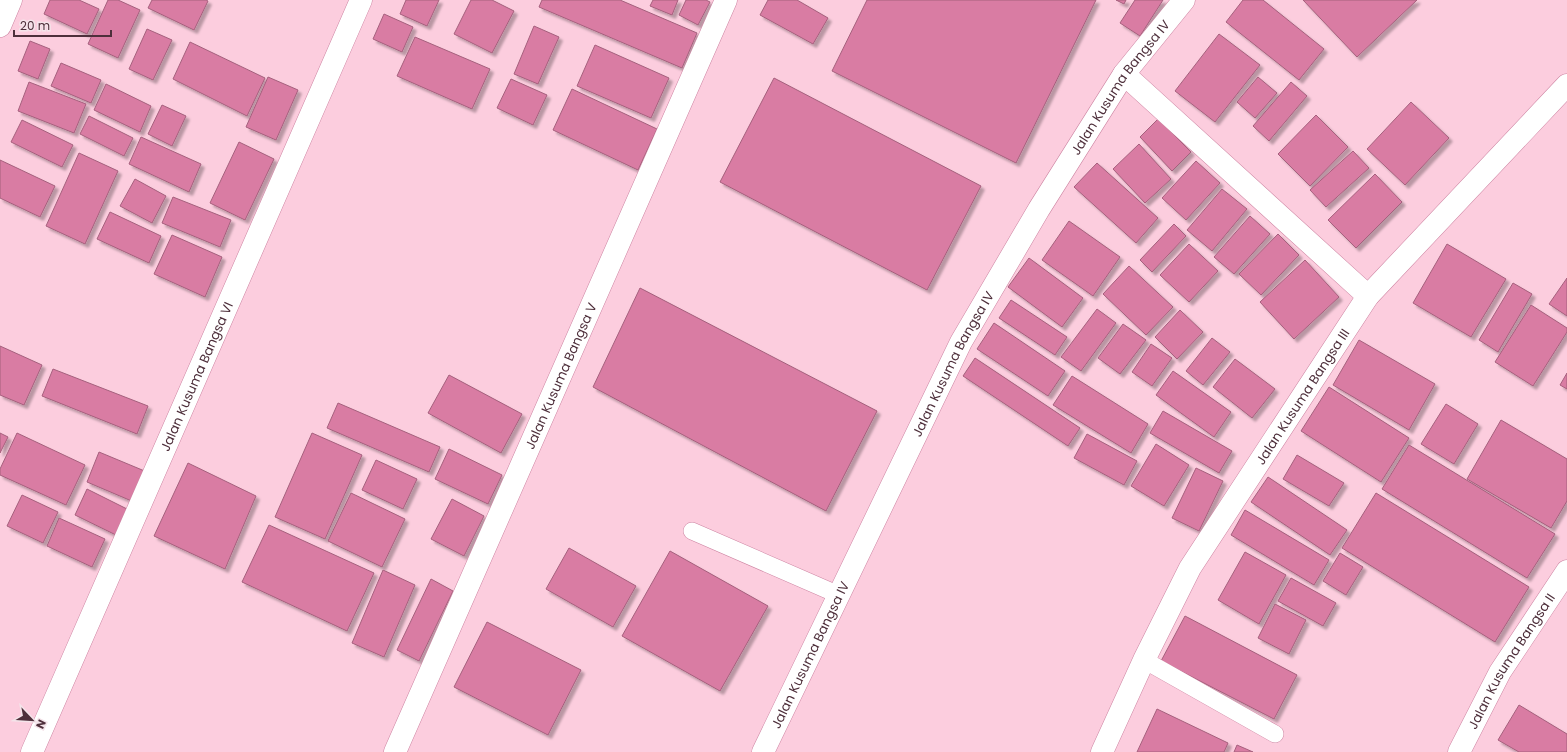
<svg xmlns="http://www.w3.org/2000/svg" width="1567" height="752" font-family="Poppins,sans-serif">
<defs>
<filter id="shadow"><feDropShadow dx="3.5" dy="3.5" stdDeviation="1" flood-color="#0004"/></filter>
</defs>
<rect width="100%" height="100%" fill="#fccdde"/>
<!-- building -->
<g fill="#d97ca3" stroke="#a5607d" filter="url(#shadow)">
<path d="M50,0h29l20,9 -12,25 -43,-20z"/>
<path d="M108,0h10l22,10 -22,48 -30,-14z"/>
<path d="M152,0h54l2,1 -14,29 -46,-22z"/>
<path d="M406,0h33l-12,26 -27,-12z"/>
<path d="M471,0h21l22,11 -22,42 -38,-19z"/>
<path d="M542,0h78l77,33 -15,35 -143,-61z"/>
<path d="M653,0h25l-6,15 -22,-9z"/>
<path d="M686,0h20l4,2 -12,23 -19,-10z"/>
<path d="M768,0h29l31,18 -15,26 -53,-29z"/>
<path d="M867,0h229l-80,163 -184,-92z"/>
<path d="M1116,0h10l-2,4z"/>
<path d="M1135,0h28l-23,36 -20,-13z"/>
<path d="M1243,0h20l61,49 -25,31 -73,-58z"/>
<path d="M1303,0h114l-60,57z"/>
<path d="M384,14l29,13 -11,25 -29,-13z"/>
<path d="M534,26l25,11 -21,47 -24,-10z"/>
<path d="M147,29l25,11 -19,40 -24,-11z"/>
<path d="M1219,34l41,31 -45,57 -40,-31z"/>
<path d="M415,37l75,32 -18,40 -75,-33z"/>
<path d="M30,41l20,8 -12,30 -20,-8z"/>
<path d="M190,42l75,36 -18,38 -74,-37z"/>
<path d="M595,45l74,33 -18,40 -74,-32z"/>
<path d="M61,63l40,17 -10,23 -40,-17z"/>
<path d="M268,77l30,13 -22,50 -30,-13z"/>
<path d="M1258,77l19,16 -22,25 -18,-16z"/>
<path d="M774,78l207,108 -54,104 -207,-108z"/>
<path d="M511,79l36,16 -14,30 -36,-17z"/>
<path d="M29,82l57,22 -12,29 -56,-22z"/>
<path d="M1291,82l16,14 -38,45 -16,-15z"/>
<path d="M106,84l45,22 -11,26 -46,-22z"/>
<path d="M572,89l85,40 -19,41 -85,-40z"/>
<path d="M1411,102l38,36 -44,47 -38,-36z"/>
<path d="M162,105l24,11 -14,30 -24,-12z"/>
<path d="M1316,115l32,32 -38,39 -32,-32z"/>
<path d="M89,116l44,22 -9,18 -44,-22z"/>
<path d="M1158,119l33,33 -19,19 -32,-34z"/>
<path d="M22,120l51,25 -11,22 -51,-25z"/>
<path d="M141,137l60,27 -12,28 -60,-28z"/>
<path d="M239,142l35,17 -29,61 -35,-17z"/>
<path d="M1139,144l32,35 -26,24 -32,-34z"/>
<path d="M1353,151l16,17 -43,39 -16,-17z"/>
<path d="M79,153l39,18 -33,73 -39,-18z"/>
<path d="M0,160l55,26 -15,31 -40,-19z"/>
<path d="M1196,161l24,22 -34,37 -24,-22z"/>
<path d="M1097,163l61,55 -22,25 -62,-56z"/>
<path d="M1375,174l27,28 -46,46 -28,-28z"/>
<path d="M135,179l31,17 -14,27 -32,-17z"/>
<path d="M1222,189l25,20 -35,42 -25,-21z"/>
<path d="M173,197l58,23 -11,27 -58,-24z"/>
<path d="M110,212l51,24 -12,27 -52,-24z"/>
<path d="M1250,216l20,18 -36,40 -20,-17z"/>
<path d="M1069,221l51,36 -27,39 -51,-36z"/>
<path d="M1174,224l12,12 -34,36 -12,-12z"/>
<path d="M1278,234l21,21 -38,40 -22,-21z"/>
<path d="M172,235l50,22 -17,40 -51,-23z"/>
<path d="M1189,244l29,27 -29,31 -29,-27z"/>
<path d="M1447,244l59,35 -35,58 -58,-34z"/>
<path d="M1029,258l54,40 -21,29 -54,-40z"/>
<path d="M1305,260l34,37 -45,42 -34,-37z"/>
<path d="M1129,266l44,41 -27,28 -43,-41z"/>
<path d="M1567,278v38l-18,-12z"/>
<path d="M1513,283l19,11 -34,58 -19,-12z"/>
<path d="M640,288l237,123 -51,100 -233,-124z"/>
<path d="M1011,300l56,37 -12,18 -56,-37z"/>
<path d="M1531,305l36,23v4l-34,54 -38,-24z"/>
<path d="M1097,309l19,14 -35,48 -20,-14z"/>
<path d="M1180,310l23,22 -26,27 -22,-22z"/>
<path d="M994,323l71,48 -17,25 -71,-47z"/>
<path d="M1123,324l23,16 -26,34 -22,-16z"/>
<path d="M1212,338l18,14 -27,33 -17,-14z"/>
<path d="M1359,340l76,44 -26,46 -76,-45z"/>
<path d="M1151,344l21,14 -20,28 -20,-14z"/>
<path d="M0,346l42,19 -18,40 -24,-10z"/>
<path d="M975,358l105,70 -12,18 -105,-70z"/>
<path d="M1235,359l40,30 -23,29 -39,-31z"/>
<path d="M53,369l95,37 -11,28 -95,-38z"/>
<path d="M1173,371l58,41 -17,25 -58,-42z"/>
<path d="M1567,373v16l-7,-4z"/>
<path d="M449,375l73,39 -21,39 -73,-40z"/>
<path d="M1072,376l76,48 -17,29 -78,-48z"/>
<path d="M1329,387l80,51 -28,44 -80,-51z"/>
<path d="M338,403l102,44 -11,25 -102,-44z"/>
<path d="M1446,404l32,20 -24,40 -33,-20z"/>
<path d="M1163,411l69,40 -13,22 -69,-40z"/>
<path d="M1501,420l66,39v42l-16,27 -84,-49z"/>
<path d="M0,433l8,4 -8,16z"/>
<path d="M17,433l68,32 -19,40 -66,-30v-6z"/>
<path d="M312,433l50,22 -37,84 -50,-22z"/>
<path d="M1087,434l50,27 -13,24 -50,-27z"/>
<path d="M1156,444l33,21 -25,41 -33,-20z"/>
<path d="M1409,445l146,89 -28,44 -145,-89z"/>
<path d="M449,449l53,26 -14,29 -53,-25z"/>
<path d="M99,452l48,20 -13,30 -47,-20z"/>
<path d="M1297,455l47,28 -15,23 -46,-27z"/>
<path d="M376,460l41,19 -14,30 -41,-19z"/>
<path d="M188,463l68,33 -31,73 -71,-33z"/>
<path d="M1196,468l27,13 -24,50 -27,-13z"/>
<path d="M1268,477l79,53 -17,25 -79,-53z"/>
<path d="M87,489l42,21 -13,25 -41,-20z"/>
<path d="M351,493l54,26 -23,48 -54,-26z"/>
<path d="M1376,493l153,94 -34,55 -153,-94z"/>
<path d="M22,495l36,17 -15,31 -36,-17z"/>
<path d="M452,499l32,17 -20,40 -33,-17z"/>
<path d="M1245,510l84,50 -15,25 -83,-50z"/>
<path d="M59,518l46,21 -13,28 -45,-21z"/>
<path d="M269,525l105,48 -27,58 -105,-49z"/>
<path d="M569,548l67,38 -23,41 -67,-38z"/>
<path d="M670,551l98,55 -48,85 -98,-55z"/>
<path d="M1245,552l41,23 -27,49 -41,-24z"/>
<path d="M1340,553l23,14 -17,28 -23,-14z"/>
<path d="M383,570l32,15 -31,72 -32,-14z"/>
<path d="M1291,578l45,25 -13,23 -45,-25z"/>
<path d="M431,579l22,12 -34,70 -22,-11z"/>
<path d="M1275,604l31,16 -17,34 -31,-16z"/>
<path d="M1185,616l112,59 -23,44 -113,-58z"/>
<path d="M487,622l94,48 -33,65 -94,-48z"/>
<path d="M1519,705l48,29v18h-48l-21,-12z"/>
<path d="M1157,709l71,34 -4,9h-87z"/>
<path d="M1237,745l16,7h-19z"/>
</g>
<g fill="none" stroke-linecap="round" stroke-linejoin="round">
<!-- lane casing -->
<g stroke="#cd84a2" stroke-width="18">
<g id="lane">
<path d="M692,531l147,64"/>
<path d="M1144,660l131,74"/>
</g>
</g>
<!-- street casing -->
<g stroke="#cd84a2" stroke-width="23">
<g id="street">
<path d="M0,26l11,-26"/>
<path d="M1124,74l244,222"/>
<path id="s1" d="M32,752l329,-752"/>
<path id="s2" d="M395,752l331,-752"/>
<path id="s3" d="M763,752l198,-410 78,-133 85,-135 60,-74"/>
<path id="s4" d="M1102,752l42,-92 46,-92 178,-272 199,-211"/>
<path id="s5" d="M1459,752l41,-80 67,-101"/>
</g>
</g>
<!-- lane -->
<use href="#lane" stroke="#fff" stroke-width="17"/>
<!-- street -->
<use href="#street" stroke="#fff" stroke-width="22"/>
</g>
<g text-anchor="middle" stroke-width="4" stroke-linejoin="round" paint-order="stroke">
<!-- street labels -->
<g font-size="13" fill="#4e2f3b" stroke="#f4e4ea">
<text dy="5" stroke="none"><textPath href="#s3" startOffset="756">Jalan Kusuma Bangsa IV</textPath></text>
<text dy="5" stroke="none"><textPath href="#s3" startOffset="432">Jalan Kusuma Bangsa IV</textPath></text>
<text dy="5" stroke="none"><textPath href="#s1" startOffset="410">Jalan Kusuma Bangsa VI</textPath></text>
<text dy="5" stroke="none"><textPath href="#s2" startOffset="411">Jalan Kusuma Bangsa V</textPath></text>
<text dy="5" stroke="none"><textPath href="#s4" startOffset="409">Jalan Kusuma Bangsa III</textPath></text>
<text dy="5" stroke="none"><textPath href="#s3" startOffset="108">Jalan Kusuma Bangsa IV</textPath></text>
<text dy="5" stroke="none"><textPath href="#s5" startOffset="105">Jalan Kusuma Bangsa II</textPath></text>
</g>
</g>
<!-- north arrow -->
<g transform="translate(32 720) rotate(115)" stroke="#f4e4ea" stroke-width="3" paint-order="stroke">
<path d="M0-3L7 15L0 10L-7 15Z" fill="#4e2f3b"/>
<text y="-6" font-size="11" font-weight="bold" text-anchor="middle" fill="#4e2f3b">N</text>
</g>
<!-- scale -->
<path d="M14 30v6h97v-6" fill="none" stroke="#4e2f3b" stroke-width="2"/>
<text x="20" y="30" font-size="12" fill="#4e2f3b" stroke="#f4e4ea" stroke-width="3" paint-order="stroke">20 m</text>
</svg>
